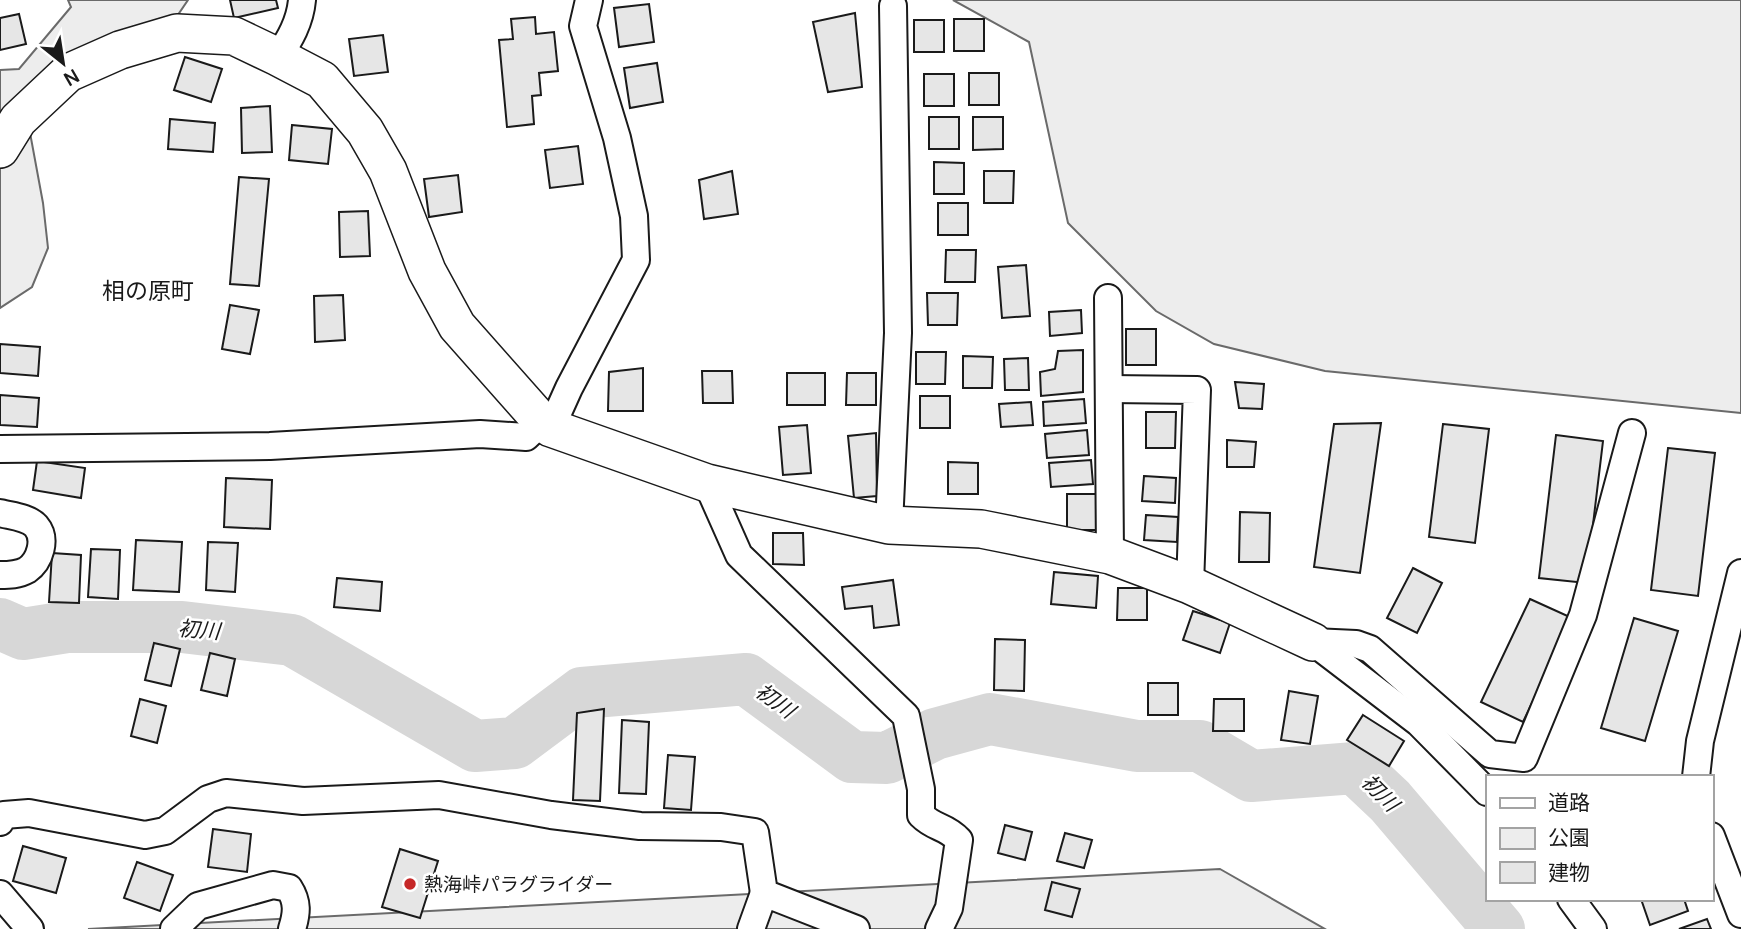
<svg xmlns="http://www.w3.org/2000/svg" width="1741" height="929" font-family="Manrope,'Noto Sans JP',sans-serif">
<rect width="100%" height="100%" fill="#fff"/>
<!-- green -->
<g fill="#ededed" stroke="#6a6a6a" stroke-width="2">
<path d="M68,0h120l-17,25 -143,97 15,81 5,45 -16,39 -32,21v-238l19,-1 52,-62z"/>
<path d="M953,0h788v413l-416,-42 -111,-27 -58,-33 -88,-88 -39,-181z"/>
<path d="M1220,869l105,60h-1237z"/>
</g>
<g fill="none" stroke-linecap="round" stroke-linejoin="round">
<!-- river -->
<path stroke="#d7d7d7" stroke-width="52" d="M0,624l23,10 44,-7h115l110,13 183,106 40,-3 67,-50 164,-14 106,78 35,1 48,-24 55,-15 147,27h63l51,30 104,-8 35,33 109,128"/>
</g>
<!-- building -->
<g fill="#e6e6e6" stroke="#1a1a1a" stroke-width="2">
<path d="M230,0h46l2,8 -44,10z"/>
<path d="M649,4l5,38 -35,5 -5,-39z"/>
<path d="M855,13l7,74 -34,5 -15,-70z"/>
<path d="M19,14l7,30 -26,6v-32z"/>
<path d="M535,17l1,17 18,-2 4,39 -19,2 2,22 -9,1 2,28 -27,3 -8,-87 14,-1 -2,-20z"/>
<rect x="954" y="19" width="30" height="32"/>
<rect x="914" y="20" width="30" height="32"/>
<path d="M383,35l5,37 -34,4 -5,-37z"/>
<path d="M185,57l37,12 -11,33 -37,-12z"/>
<path d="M657,63l6,39 -33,6 -6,-40z"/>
<rect x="969" y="73" width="30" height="32"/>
<rect x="924" y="74" width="30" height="32"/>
<path d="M270,106l2,46 -30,1 -1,-45z"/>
<rect x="929" y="117" width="30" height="32"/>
<path d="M973,117h30v32l-30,1z"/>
<path d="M170,119l45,4 -2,29 -45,-3z"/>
<path d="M292,125l40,4 -4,35 -39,-4z"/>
<path d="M578,146l5,38 -33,4 -5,-38z"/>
<path d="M934,162l30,1v31h-30z"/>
<path d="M732,171l6,43 -34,5 -5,-39z"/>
<path d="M984,171h30l-1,32h-29z"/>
<path d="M458,175l4,37 -33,5 -5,-38z"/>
<path d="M239,177l30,2 -10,107 -29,-2z"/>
<rect x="938" y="203" width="30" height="32"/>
<path d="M368,211l2,45 -30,1 -1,-45z"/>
<path d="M946,250h30l-1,32h-30z"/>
<path d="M1026,265l4,51 -28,2 -4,-51z"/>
<path d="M927,293h31l-1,32h-29z"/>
<path d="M343,295l2,45 -30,2 -1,-46z"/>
<path d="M230,305l29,5 -9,44 -28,-5z"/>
<path d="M1081,310l1,23 -32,3 -1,-24z"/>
<rect x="1126" y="329" width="30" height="36"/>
<path d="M0,344l40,3 -2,29 -38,-3z"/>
<path d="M1083,350v42l-42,4 -1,-24 15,-3 3,-18z"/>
<path d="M916,352h30l-1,32h-29z"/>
<path d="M963,356l30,1 -1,31h-29z"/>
<path d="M1028,358l1,32h-24l-1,-31z"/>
<path d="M643,368v43h-35l1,-39z"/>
<path d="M702,371h30l1,32h-30z"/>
<rect x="787" y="373" width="38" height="32"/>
<path d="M847,373h29v32h-30z"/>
<path d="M1235,382l29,2 -2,25 -23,-1z"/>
<path d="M0,395l39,3 -2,29 -37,-2z"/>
<rect x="920" y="396" width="30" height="32"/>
<path d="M1084,399l2,24 -42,3 -1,-24z"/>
<path d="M1031,402l2,23 -32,2 -2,-23z"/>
<path d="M1146,412h30l-1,36h-29z"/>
<path d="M1381,423l-21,150 -46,-6 20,-143z"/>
<path d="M1443,424l46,5 -14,114 -46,-6z"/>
<path d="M807,425l4,48 -28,2 -4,-48z"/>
<path d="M1087,430l2,25 -42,3 -2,-24z"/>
<path d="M876,433l1,63 -23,2 -6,-62z"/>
<path d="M1556,435l47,6 -17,142 -47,-5z"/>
<path d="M1227,440l29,2 -2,25h-27z"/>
<path d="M1668,448l47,5 -17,143 -47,-6z"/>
<path d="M1091,460l2,24 -42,3 -2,-24z"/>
<path d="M37,461l48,7 -4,30 -48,-8z"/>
<path d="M948,462l30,1v31h-30z"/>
<path d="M1144,476l32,2 -1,25 -33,-2z"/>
<path d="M226,478l46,2 -2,49 -46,-2z"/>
<rect x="1067" y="494" width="30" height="36"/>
<path d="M1240,512l30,1 -1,49h-30z"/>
<path d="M1146,515l32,2 -1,25 -33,-2z"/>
<path d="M773,533h30l1,32 -31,-1z"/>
<path d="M136,540l46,2 -3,50 -46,-2z"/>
<path d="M208,542l30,1 -3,49 -29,-2z"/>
<path d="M91,549l29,1 -2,49 -30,-2z"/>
<path d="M52,553l29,2 -2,48 -30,-1z"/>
<path d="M1413,568l29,15 -25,50 -30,-15z"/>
<path d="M1054,572l44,4 -2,32 -45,-4z"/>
<path d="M337,578l45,4 -2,29 -46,-4z"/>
<path d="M893,580l6,45 -25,3 -2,-22 -27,3 -3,-22z"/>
<path d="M1118,588h29v32h-30z"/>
<path d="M1530,599l42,19 -49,104 -42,-20z"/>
<path d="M1193,611l37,12 -10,30 -37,-13z"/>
<path d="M1634,618l44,13 -33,110 -44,-13z"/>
<path d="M995,639l30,1 -1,51 -30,-1z"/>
<path d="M154,643l26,6 -9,37 -26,-6z"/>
<path d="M210,653l25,6 -8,37 -26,-6z"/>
<rect x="1148" y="683" width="30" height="32"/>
<path d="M1289,691l29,5 -8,48 -29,-4z"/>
<path d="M140,699l26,7 -9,37 -26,-7z"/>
<path d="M1214,699h30v32h-31z"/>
<path d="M604,709l-4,92 -27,-1 4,-87z"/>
<path d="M1363,715l41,26 -15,25 -42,-26z"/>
<path d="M622,720l27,2 -3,72 -27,-1z"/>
<path d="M668,755l27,2 -4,53 -27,-2z"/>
<path d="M1005,825l27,7 -7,28 -27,-7z"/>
<path d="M213,829l38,5 -4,38 -39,-5z"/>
<path d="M1065,833l27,7 -8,28 -27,-7z"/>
<path d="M23,846l43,12 -10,35 -43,-12z"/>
<path d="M400,849l38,12 -18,57 -38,-11z"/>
<path d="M137,862l36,13 -13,36 -36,-13z"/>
<path d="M1052,882l28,7 -8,28 -27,-7z"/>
<path d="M1641,899h43l4,12 -38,14z"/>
<path d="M1707,919l4,10h-32z"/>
</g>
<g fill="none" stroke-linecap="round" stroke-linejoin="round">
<!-- street casing -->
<g stroke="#1a1a1a" stroke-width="30">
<g id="street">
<path d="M278,57c12,-18 22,-35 24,-57"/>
<path d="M1108,298l2,257"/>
<path d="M1110,389l87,1 -7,195"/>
<path d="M551,428l18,-40 67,-128 -2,-44 -17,-78 -34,-112 6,-26"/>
<path d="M0,449l270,-3 210,-12 46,3 16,-15"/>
<path d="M707,483l32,72 167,161 15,73v26c14,14 24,10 38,25l-10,68 -10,21"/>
<path d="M0,513c11,3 28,4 36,13 11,13 4,35 -9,44 -9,5 -18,5 -27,5"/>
<path d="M889,525l9,-192 -5,-327"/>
<path d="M1313,642l43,2 14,5 120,105 34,4 59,-143 49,-182"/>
<path d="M1313,642l106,81 68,69"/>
<path d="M1696,777l4,-36 41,-168"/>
<path d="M0,822l4,-7 25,-2 116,22 20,-4 43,-32 18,-6 77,8 136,-6 112,20 89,11 81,1 34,5 9,61 92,36"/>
<path d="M1711,836l30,78"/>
<path d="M0,894l30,35"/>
<path d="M1571,899l22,30"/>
<path d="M174,929l24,-23 75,-21 16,3c9,14 8,25 3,41"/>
<path d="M751,929l13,-36"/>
</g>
</g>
<!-- secondary casing -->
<g stroke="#1a1a1a" stroke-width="40">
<path id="secondary" d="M0,149l18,-29 50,-47 52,-23 57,-17 57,3 44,21 44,23 43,51 23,40 39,100 30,55 85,96 9,6 156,55 182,42 92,4 129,26 80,30 123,57"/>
</g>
<!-- street -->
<use href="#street" stroke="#fff" stroke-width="26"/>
<!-- secondary -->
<use href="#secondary" stroke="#fff" stroke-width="37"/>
</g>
<!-- markers -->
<circle fill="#c62828" stroke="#fff" stroke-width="2.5" cx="410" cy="884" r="7"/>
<g text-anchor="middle" stroke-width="5" stroke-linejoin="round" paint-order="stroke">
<!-- poi labels -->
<g font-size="19" fill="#1a1a1a" stroke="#fff" text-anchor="start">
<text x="424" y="891">熱海峠パラグライダー</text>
</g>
<!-- water labels -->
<g font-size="21" font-style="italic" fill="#1a1a1a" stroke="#fff">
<text transform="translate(199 630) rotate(5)" y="7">初川</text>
<text transform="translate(775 701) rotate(36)" y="7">初川</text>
<text transform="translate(1380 793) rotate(45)" y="7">初川</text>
</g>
<!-- quarter labels -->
<g font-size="23" fill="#1a1a1a" stroke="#fff">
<text x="148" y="299">相の原町</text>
</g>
</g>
<!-- legend -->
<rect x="1486" y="775" width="228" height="126" fill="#ffffff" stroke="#a3a3a3" stroke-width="2"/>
<rect x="1500" y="798" width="35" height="10" fill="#ffffff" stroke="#a3a3a3" stroke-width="2"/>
<text x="1548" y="810" font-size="21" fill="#1a1a1a">道路</text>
<rect x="1500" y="828" width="35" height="21" fill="#ededed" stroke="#a3a3a3" stroke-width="2"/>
<text x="1548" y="845" font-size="21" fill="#1a1a1a">公園</text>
<rect x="1500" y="862" width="35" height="21" fill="#e6e6e6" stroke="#a3a3a3" stroke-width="2"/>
<text x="1548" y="880" font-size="21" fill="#1a1a1a">建物</text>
<!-- north arrow -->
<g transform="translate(63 63) rotate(150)" stroke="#ffffff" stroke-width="5" paint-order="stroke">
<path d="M0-5L12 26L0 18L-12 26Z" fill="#1a1a1a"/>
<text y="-10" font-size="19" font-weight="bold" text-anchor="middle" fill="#1a1a1a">N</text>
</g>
</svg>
